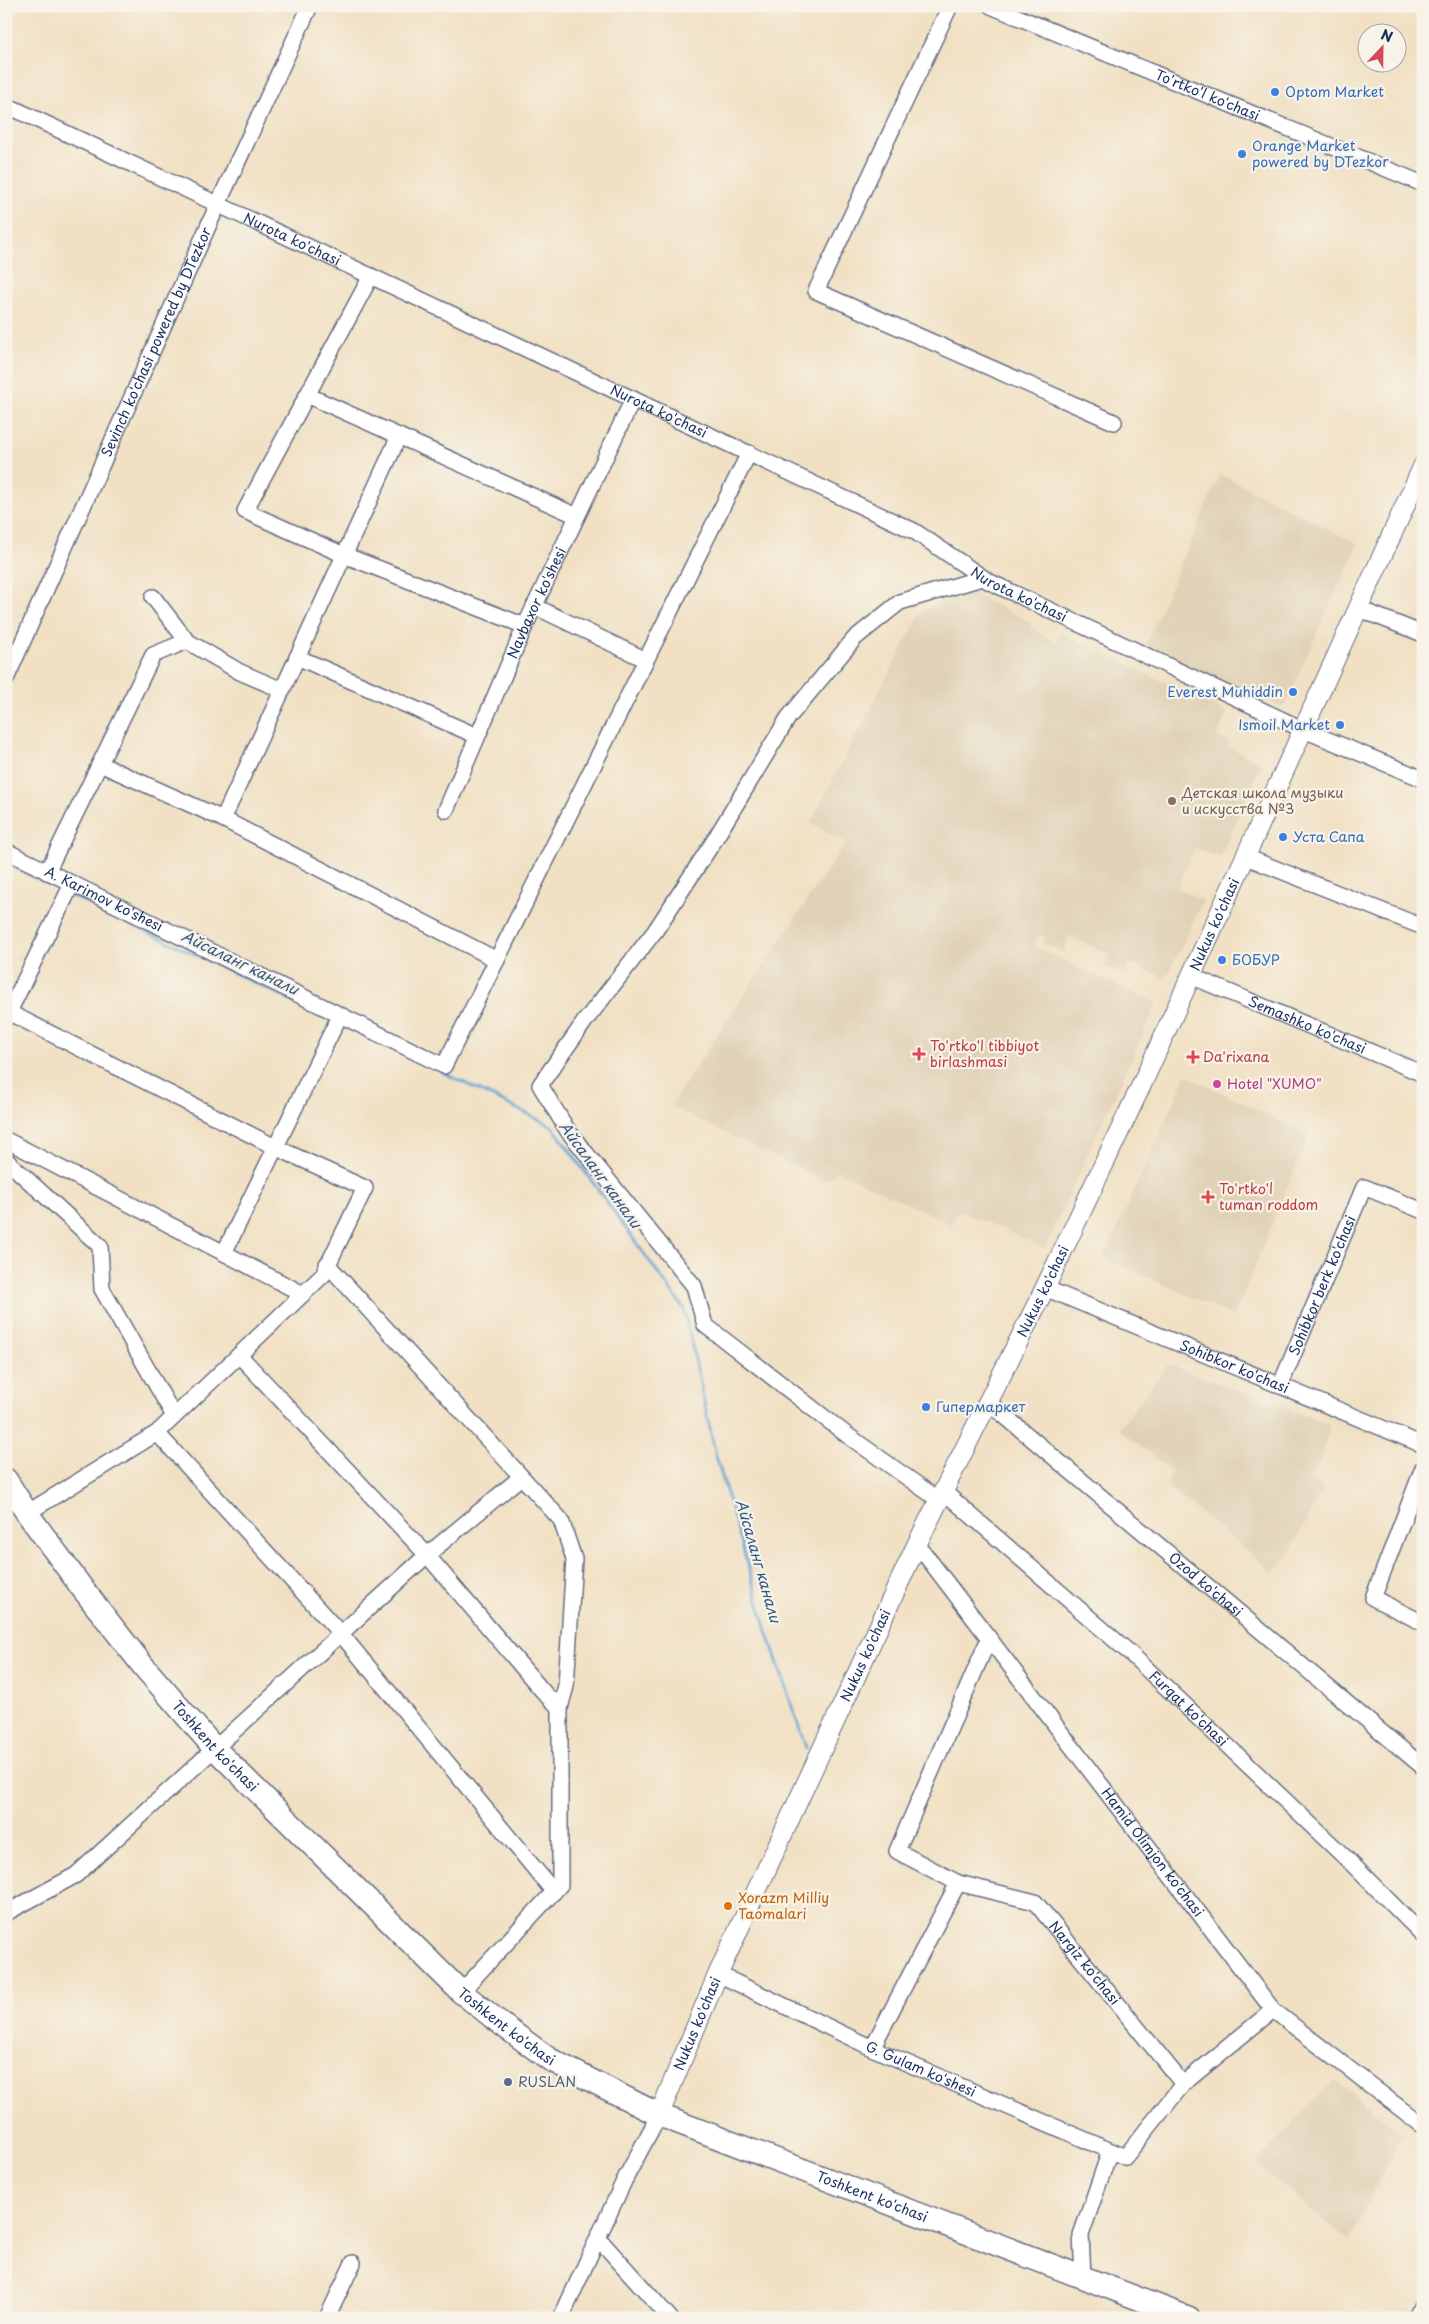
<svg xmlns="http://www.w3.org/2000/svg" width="1429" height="2324" font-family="'Playpen Sans',sans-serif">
<rect width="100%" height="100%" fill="#f7f3e8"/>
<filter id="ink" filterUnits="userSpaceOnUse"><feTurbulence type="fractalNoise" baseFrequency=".02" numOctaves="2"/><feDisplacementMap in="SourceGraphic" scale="10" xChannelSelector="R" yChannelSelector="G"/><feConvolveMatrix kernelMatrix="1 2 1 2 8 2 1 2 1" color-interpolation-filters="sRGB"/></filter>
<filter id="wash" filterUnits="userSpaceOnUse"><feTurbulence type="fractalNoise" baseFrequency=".0096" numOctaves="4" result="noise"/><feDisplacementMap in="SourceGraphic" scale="20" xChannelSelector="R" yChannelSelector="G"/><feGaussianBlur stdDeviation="1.12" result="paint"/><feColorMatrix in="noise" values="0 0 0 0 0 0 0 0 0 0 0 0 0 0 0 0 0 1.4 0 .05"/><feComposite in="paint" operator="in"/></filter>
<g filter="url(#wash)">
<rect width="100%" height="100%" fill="#f1e0c3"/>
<!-- built -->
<g fill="#e0d2b6">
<path d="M1220,474l138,70 -75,164 -138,-62z"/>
<path d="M969,592l63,31 -2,5 26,14 5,-9 166,79 -10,24 14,7 -2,4 32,16 -41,95 -25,-10 -18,40 26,13 -37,78 -36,-16 -5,12 -20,-9 5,-12 -41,-17 -6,15 -20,-9 2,-6 -6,-3 -5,13 123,56 -112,245 -87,-38 -7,14 -114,-53 -12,10 -155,-75 176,-264 -36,-19 112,-212z"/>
<path d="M1186,1075l123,60 -75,181 -130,-58z"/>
<path d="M1168,1364l162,61 -9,34 -13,21 16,7 -36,69 -14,17 -107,-87 5,-15 -53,-42z"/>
<path d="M1335,2079l67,56 -53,107 -93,-79z"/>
</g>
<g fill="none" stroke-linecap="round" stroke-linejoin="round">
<!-- stream -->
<g stroke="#63a4d6" stroke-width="3">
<path d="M6,863l58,29"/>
<path d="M72,896l261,124"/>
<path d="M340,1024l36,17"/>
<path d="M442,1072l110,54 132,183 32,147 51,175 39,117"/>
</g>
</g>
</g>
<g filter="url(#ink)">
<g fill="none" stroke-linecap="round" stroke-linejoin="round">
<!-- minor casing -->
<g stroke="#666d81" stroke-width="18">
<g id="minor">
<path d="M950,6l-134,285 298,131"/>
<path id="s1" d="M991,6l432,178"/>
<path id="s2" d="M6,105l908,426 74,50 316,149 119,49"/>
<path d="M371,276l-126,235 99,44 181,71"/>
<path d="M307,395l270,121"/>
<path d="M153,597l34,44 53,31 42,18"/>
<path d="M534,606l112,54"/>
<path d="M1359,609l64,25"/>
<path d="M297,657l180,79"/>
<path id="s3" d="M6,679l212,-475 92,-198"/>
<path d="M100,764l123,55 274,141"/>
<path id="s4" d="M446,810l79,-184 108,-227"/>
<path d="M223,819l176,-383"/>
<path id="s5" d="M6,851l438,215 305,-613"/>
<path d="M1246,857l177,70"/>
<path d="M47,872l106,-217 34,-14"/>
<path id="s6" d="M1191,976l232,98"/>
<path d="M6,1011l269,136 90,41 -42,87 -166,158 -130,80"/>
<path d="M6,1018l66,-134"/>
<path d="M6,1140l297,154"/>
<path d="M6,1160l94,86 2,43 72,127"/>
<path d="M224,1253l116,-238"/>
<path d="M327,1264l234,256 13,39 -8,127 -6,22"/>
<path id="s7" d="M1045,1288l378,157"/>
<path d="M239,1355l188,200 119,140 14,13v177l-99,107"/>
<path id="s8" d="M1280,1386l84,-199 59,24"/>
<path id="s9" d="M988,1402l435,365"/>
<path d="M157,1433l184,201 213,258"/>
<path d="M1423,1468l-50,130 50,25"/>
<path id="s10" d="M943,1491l188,163 220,209 72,72"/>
<path d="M939,1500l-92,-65 -142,-110 -11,-39 -126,-155 -28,-46 45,-64 70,-90 57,-87 76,-126 67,-80 45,-36 82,-24"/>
<path id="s11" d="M917,1544l356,466 150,116"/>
<path id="s12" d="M958,1883l77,19 148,182"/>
<path d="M6,1913l70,-38 351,-320 94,-78"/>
<path id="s13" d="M718,1974l154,74 253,109 58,-73 90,-74"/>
<path d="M872,2048l86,-165 -61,-32 92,-213"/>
<path d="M598,2238l72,80"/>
<path d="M1083,2277l-2,-42 29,-84"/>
<path d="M327,2318l26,-55"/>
<path d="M561,2318l63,-137 35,-66"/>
<path d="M1416,2318l7,-16"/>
</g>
</g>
<!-- major casing -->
<g stroke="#666d81" stroke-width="21">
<g id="major">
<path id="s14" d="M659,2115l59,-141 199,-430 128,-256 96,-202 282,-620"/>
</g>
</g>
<!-- highway casing -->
<g stroke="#666d81" stroke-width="25">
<g id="highway">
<path id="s15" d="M6,1480l21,33 55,75 62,79 72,83 245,242 43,34 45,33 110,56 530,203"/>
</g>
</g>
<!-- minor -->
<use href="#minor" stroke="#fff" stroke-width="15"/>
<!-- major -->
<use href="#major" stroke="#fff" stroke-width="19"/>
<!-- highway -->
<use href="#highway" stroke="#fff" stroke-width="22"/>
</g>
</g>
<!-- markers -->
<g fill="#3f7fe0" stroke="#f7f3e8" stroke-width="2">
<circle cx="1275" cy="92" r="5"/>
<circle cx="1242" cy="154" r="5"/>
<circle cx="1293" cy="692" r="5"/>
<circle cx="1340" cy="725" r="5"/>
<circle cx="1283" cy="837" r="5"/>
<circle cx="1222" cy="960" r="5"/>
<circle cx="926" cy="1407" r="5"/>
</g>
<circle fill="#8d6e63" stroke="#f7f3e8" stroke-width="2" cx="1172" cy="801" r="5"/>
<g fill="#e0444e" stroke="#f7f3e8" stroke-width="2">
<path d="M916.5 1046.5h5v5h5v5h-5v5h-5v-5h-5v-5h5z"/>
<path d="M1190.5 1049.5h5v5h5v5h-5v5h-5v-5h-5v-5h5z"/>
<path d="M1205.5 1189.5h5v5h5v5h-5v5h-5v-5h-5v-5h5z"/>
</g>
<circle fill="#d1479c" stroke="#f7f3e8" stroke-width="2" cx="1217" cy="1084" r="5"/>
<circle fill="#e8710a" stroke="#f7f3e8" stroke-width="2" cx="728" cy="1906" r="5"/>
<circle fill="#5c6f8a" stroke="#f7f3e8" stroke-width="2" cx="508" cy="2082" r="5"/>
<g text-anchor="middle" stroke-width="4.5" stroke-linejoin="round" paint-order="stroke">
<!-- shop labels -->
<g font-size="14" fill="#366cbe" stroke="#f7f3e8" text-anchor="start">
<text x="1285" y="97">Optom Market</text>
<text x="1252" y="151">Orange Market<tspan x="1252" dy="16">powered by DTezkor</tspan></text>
<text x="1283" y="697" text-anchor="end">Everest Muhiddin</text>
<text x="1330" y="730" text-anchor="end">Ismoil Market</text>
<text x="1293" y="842">Уста Сапа</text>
<text x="1232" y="965">БОБУР</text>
<text x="936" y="1412">Гипермаркет</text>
</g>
<!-- street labels -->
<g font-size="14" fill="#1b2f5e" stroke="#f7f3e8">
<text dy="5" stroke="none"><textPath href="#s1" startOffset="234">To'rtko'l ko'chasi</textPath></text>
<text dy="5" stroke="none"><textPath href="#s2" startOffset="316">Nurota ko'chasi</textPath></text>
<text dy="5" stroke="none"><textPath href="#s3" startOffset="369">Sevinch ko'chasi powered by DTezkor</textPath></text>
<text dy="5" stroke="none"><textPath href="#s2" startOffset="721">Nurota ko'chasi</textPath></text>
<text dy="5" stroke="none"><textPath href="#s2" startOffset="1126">Nurota ko'chasi</textPath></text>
<text dy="5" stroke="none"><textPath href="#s4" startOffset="226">Navbaxor ko'shesi</textPath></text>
<text dy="5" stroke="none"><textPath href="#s5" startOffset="109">A. Karimov ko'shesi</textPath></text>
<text dy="5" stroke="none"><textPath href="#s14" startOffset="1314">Nukus ko'chasi</textPath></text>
<text dy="5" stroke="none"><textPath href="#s6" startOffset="126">Semashko ko'chasi</textPath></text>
<text dy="5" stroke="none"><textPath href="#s8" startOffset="109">Sohibkor berk ko'chasi</textPath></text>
<text dy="5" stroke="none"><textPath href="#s14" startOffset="909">Nukus ko'chasi</textPath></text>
<text dy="5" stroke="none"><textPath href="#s7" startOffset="205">Sohibkor ko'chasi</textPath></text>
<text dy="5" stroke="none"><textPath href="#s9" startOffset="284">Ozod ko'chasi</textPath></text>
<text dy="5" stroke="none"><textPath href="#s14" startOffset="504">Nukus ko'chasi</textPath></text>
<text dy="5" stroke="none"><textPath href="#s10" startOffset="328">Furqat ko'chasi</textPath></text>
<text dy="5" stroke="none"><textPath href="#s15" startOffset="339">Toshkent ko'chasi</textPath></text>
<text dy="5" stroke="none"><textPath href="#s11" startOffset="388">Hamid Olimjon ko'chasi</textPath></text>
<text dy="5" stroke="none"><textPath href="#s12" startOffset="158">Nargiz ko'chasi</textPath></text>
<text dy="5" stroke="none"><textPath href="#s14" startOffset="99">Nukus ko'chasi</textPath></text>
<text dy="5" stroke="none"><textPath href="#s15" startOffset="744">Toshkent ko'chasi</textPath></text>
<text dy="5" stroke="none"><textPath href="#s13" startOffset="224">G. Gulam ko'shesi</textPath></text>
<text dy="5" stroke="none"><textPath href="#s15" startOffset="1149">Toshkent ko'chasi</textPath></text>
</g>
<!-- education labels -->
<g font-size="14" fill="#785e54" stroke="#f7f3e8" text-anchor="start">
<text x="1182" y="798">Детская школа музыки<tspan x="1182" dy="16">и искусства №3</tspan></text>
</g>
<!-- health labels -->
<g font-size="14" fill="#be3a42" stroke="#f7f3e8" text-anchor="start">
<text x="930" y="1051">To'rtko'l tibbiyot<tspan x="930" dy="16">birlashmasi</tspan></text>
<text x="1203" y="1062">Da'rixana</text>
<text x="1219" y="1194">To'rtko'l<tspan x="1219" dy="16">tuman roddom</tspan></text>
</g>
<!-- hotel labels -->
<g font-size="14" fill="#b23c85" stroke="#f7f3e8" text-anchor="start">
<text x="1227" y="1089">Hotel "XUMO"</text>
</g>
<!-- food labels -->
<g font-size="14" fill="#c56008" stroke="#f7f3e8" text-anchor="start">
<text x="738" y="1903">Xorazm Milliy<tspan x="738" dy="16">Taomalari</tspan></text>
</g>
<!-- service labels -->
<g font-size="14" fill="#4e5e75" stroke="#f7f3e8" text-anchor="start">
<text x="518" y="2087">RUSLAN</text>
</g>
<!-- water labels -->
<g font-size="15" font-style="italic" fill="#345888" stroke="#f7f3e8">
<text transform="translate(240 963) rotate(26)" y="5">Айсаланг канали</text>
<text transform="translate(600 1175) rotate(54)" y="5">Айсаланг канали</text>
<text transform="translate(758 1561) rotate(74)" y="5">Айсаланг канали</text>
</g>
</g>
<!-- margin -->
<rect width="1429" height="2324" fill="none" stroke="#f7f3e8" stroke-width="25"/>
<!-- north arrow -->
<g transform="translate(1382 48) rotate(22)"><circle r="24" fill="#f7f3e8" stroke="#9fa5b1"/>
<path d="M0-4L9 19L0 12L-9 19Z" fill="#d1495b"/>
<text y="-8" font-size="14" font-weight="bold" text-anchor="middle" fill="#1b2f5e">N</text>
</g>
</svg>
